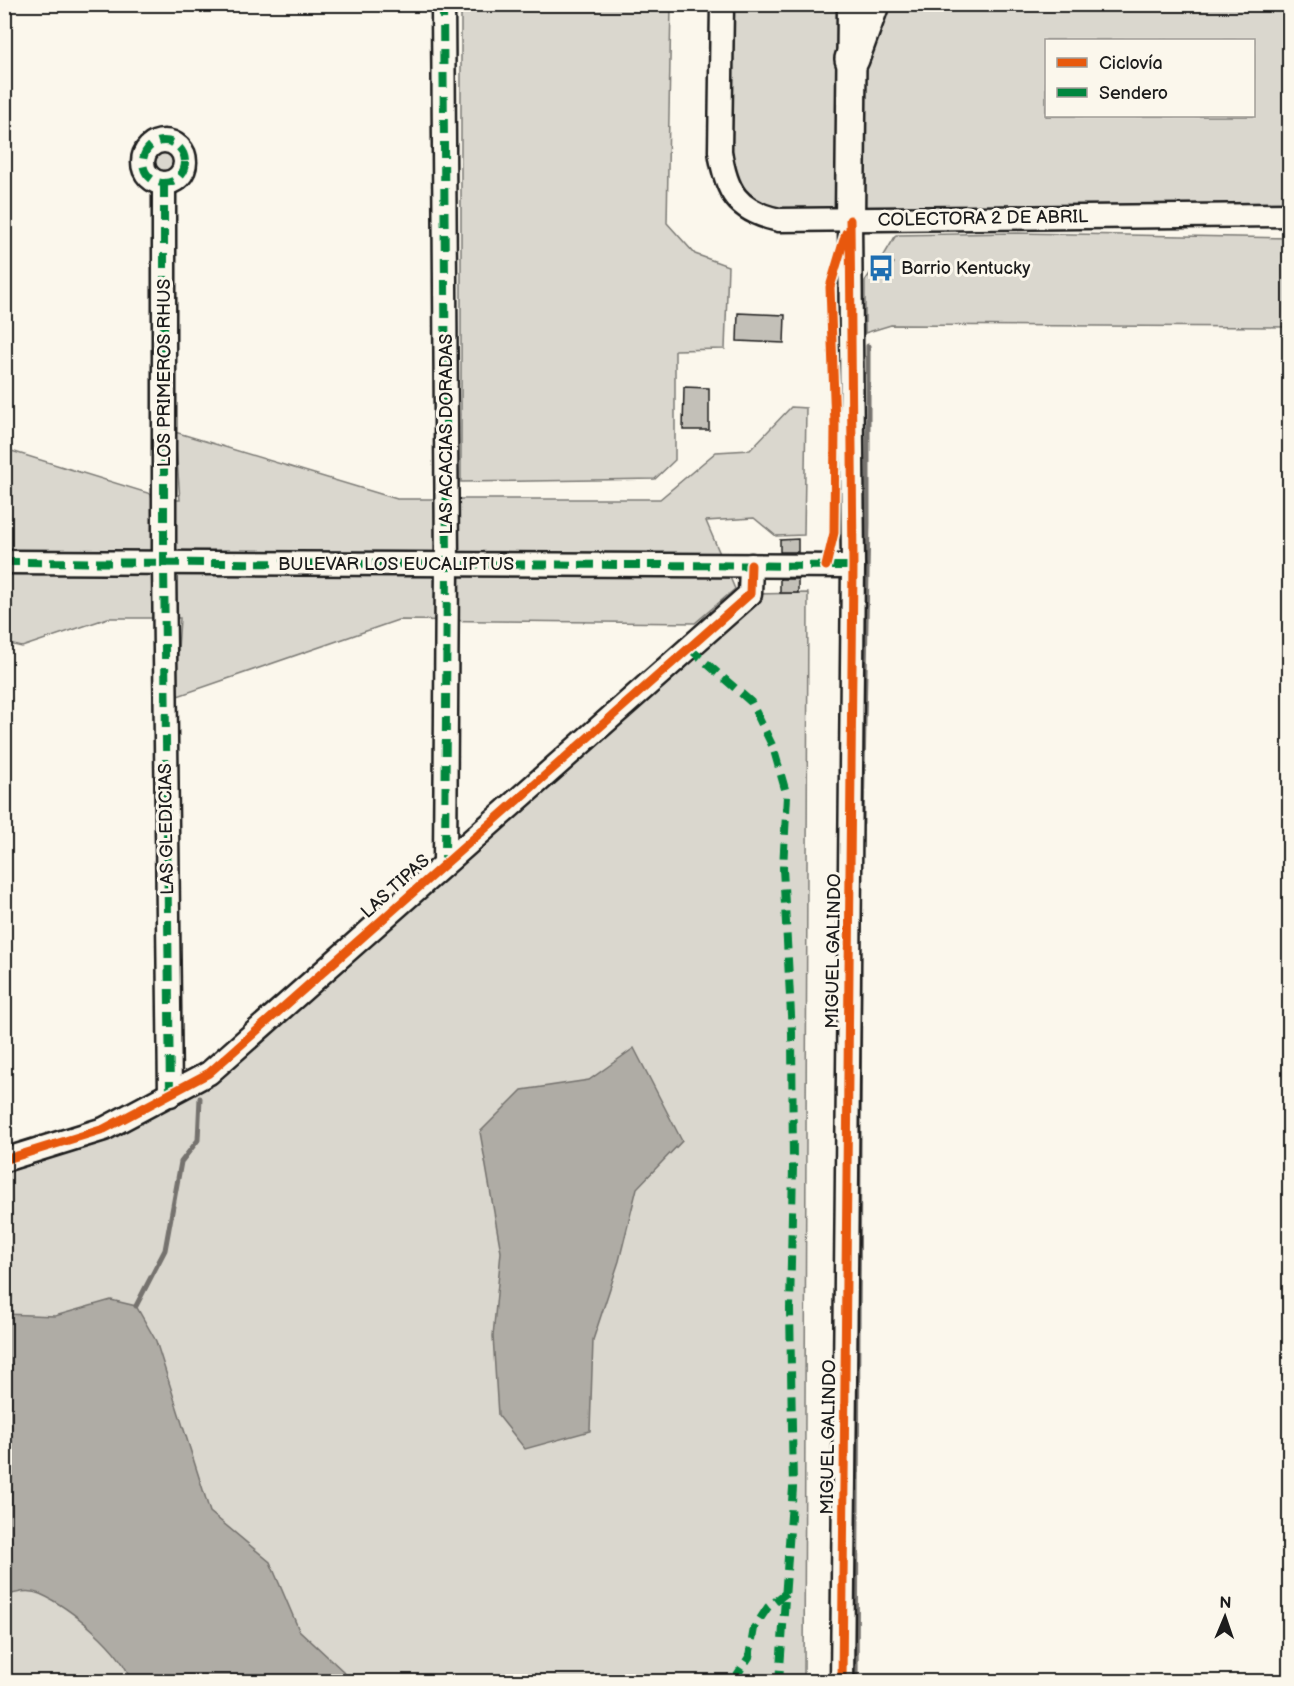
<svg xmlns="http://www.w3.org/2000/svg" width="1294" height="1686" font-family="'Balsamiq Sans',sans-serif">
<rect width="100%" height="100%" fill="#fbf7ec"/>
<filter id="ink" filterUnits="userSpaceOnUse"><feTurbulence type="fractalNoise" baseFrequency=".0167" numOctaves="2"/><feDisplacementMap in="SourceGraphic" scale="12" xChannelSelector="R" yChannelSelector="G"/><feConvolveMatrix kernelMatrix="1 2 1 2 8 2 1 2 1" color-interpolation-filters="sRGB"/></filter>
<g filter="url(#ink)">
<!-- green -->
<g fill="#dad7ce" stroke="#7b7a75" stroke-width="1.5" fill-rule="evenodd">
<path d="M461,5h210l-4,218 28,31 33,12 -3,83 -50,1v110l-20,19 -194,3z"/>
<path d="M722,5h567v210l-488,5 -70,-29zM1046,40h208v76h-208z"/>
<circle cx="165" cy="162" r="16"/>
<path d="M1017,233l272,5v89l-398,-2 -26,8v-52l6,-9 11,7 12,-16 -11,-6 13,-22z"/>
<path d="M791,407l15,1 -2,127 -28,1 -22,-18 -48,3 29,68 -40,34 -297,-3 -223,77 5,-79h-72l-86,29 -17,-4v-194l146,45 1,6h28l-5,-68 222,67h263l56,-47 34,-2z"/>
<path d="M808,593l-4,1088h-799v-521l165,-65 580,-501z"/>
</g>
<!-- water -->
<g fill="#afaca5" stroke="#74726e" stroke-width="1.5">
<path d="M634,1048l48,93 -45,47 -18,73 -26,79 -3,91 -65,18 -27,-34 -5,-79 8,-84 -21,-120 42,-42 67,-10z"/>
<path d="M111,1300l25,6 20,35 54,171 60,50 29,68 45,42 5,9h-218c-9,-31 -61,-74 -91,-87 -11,-5 -25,-2 -35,3v-283l50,2z"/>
</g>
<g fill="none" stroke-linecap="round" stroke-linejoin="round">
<!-- stream -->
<g stroke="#74726e" stroke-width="5">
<path d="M862,824l6,-301v-177"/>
<path d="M136,1306l29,-56 16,-88 17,-22 2,-42"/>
<path d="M856,1682l4,-706"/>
</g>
</g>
<!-- building -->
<g fill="#c3c0b8" stroke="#1c1c1c" stroke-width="1.5">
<path d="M738,313l47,2 -1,28 -47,-2z"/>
<path d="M684,387l25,1v42h-26z"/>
<path d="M798,539v13h-18v-12z"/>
<rect x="780" y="579" width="18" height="14"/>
</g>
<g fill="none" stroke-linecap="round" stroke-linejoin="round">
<!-- minor casing -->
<g stroke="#1c1c1c" stroke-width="27">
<g id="minor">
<path d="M443,4l4,560 -2,299"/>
<path d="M722,4l-2,147c6,41 17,60 59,69l511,-5"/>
<circle cx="164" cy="162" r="21"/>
<path d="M164,184v379l6,532"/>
<path d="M4,562l849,4"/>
<path d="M4,1160l100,-31 105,-56 541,-479 1,-29"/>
<path d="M842,1682l11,-1116 -3,-346"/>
</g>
</g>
<!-- major casing -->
<g stroke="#1c1c1c" stroke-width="33">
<path id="major" d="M850,220l2,-216"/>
</g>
<!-- highway casing -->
<g stroke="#1c1c1c" stroke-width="38">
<path id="highway" d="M852,59l20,-55"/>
</g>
<!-- minor -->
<use href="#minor" stroke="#fbf7ec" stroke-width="22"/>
<!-- major -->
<use href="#major" stroke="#fbf7ec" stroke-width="28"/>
<!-- highway -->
<use href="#highway" stroke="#fbf7ec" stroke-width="33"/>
<!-- quiet -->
<g stroke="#00873e" stroke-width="8" stroke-dasharray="15 8" stroke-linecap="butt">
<path d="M443,4l4,560 -2,299"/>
<circle cx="164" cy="162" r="21"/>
<path d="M164,184v379l6,532"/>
<path d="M4,562l849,4"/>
<path d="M689,648l62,54 22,45 14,49 -4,72 9,165 1,134 -3,142 3,179 -14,194"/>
<path d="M737,1682v-7l12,-18 5,-29 14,-21 18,-14"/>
</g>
<!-- cycleway casing -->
<g stroke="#fbf7ec" stroke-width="13">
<g id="cycleway">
<path d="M826,566l8,-33 1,-108 -5,-138 16,-54"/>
<path d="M4,1160l100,-31 105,-56 541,-479 1,-29"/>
<path d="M842,1682l11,-1116 -3,-346"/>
</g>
</g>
<!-- cycleway -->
<use href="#cycleway" stroke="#e8590c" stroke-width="9"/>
</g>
</g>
<!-- icons -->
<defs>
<g id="bus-bare" transform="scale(2.07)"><path d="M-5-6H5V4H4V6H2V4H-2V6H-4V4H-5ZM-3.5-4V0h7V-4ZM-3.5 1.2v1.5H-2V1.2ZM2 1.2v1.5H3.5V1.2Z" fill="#1f6fb2" stroke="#fbf7ec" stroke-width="2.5" paint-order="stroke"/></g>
</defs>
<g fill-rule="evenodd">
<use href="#bus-bare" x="881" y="268"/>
</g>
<g text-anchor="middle" stroke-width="6" stroke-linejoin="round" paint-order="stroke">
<!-- street labels -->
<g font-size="18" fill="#1c1c1c" stroke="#fbf7ec">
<text transform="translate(983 218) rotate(-1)" y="6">COLECTORA 2 DE ABRIL</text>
<text transform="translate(164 373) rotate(-90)" y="6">LOS PRIMEROS RHUS</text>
<text transform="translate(446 434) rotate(-90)" y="6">LAS ACACIAS DORADAS</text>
<text x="396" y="570">BULEVAR LOS EUCALIPTUS</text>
<text transform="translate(166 829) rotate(-91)" y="6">LAS GLEDICIAS</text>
<text transform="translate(395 886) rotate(-42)" y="6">LAS TIPAS</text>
<text transform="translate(833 951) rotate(-89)" y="6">MIGUEL GALINDO</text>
<text transform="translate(828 1437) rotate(-89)" y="6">MIGUEL GALINDO</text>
</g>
<!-- poi labels -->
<g font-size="18" fill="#1c1c1c" stroke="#fbf7ec" text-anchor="start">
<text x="901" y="274">Barrio Kentucky</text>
</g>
</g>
<!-- margin -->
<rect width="1294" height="1686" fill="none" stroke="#fbf7ec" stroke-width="24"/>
<rect x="12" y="12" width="1270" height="1662" fill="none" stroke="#1c1c1c" stroke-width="2" filter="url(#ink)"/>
<!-- legend -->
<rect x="1045" y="39" width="210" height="78" fill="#fbf7ec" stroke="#a29f99" stroke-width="1.5"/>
<rect x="1057" y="58" width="30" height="9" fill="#e8590c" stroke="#a29f99" stroke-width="1.5"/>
<text x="1099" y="69" font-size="18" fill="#1c1c1c">Ciclovía</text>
<rect x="1057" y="88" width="30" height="9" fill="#00873e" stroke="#a29f99" stroke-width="1.5"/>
<text x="1099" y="99" font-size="18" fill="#1c1c1c">Sendero</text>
<!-- north arrow -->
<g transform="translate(1225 1617) rotate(2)" stroke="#fbf7ec" stroke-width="4.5" paint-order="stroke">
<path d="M0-4.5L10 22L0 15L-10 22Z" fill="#1c1c1c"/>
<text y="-9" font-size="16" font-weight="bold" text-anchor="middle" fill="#1c1c1c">N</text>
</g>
</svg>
